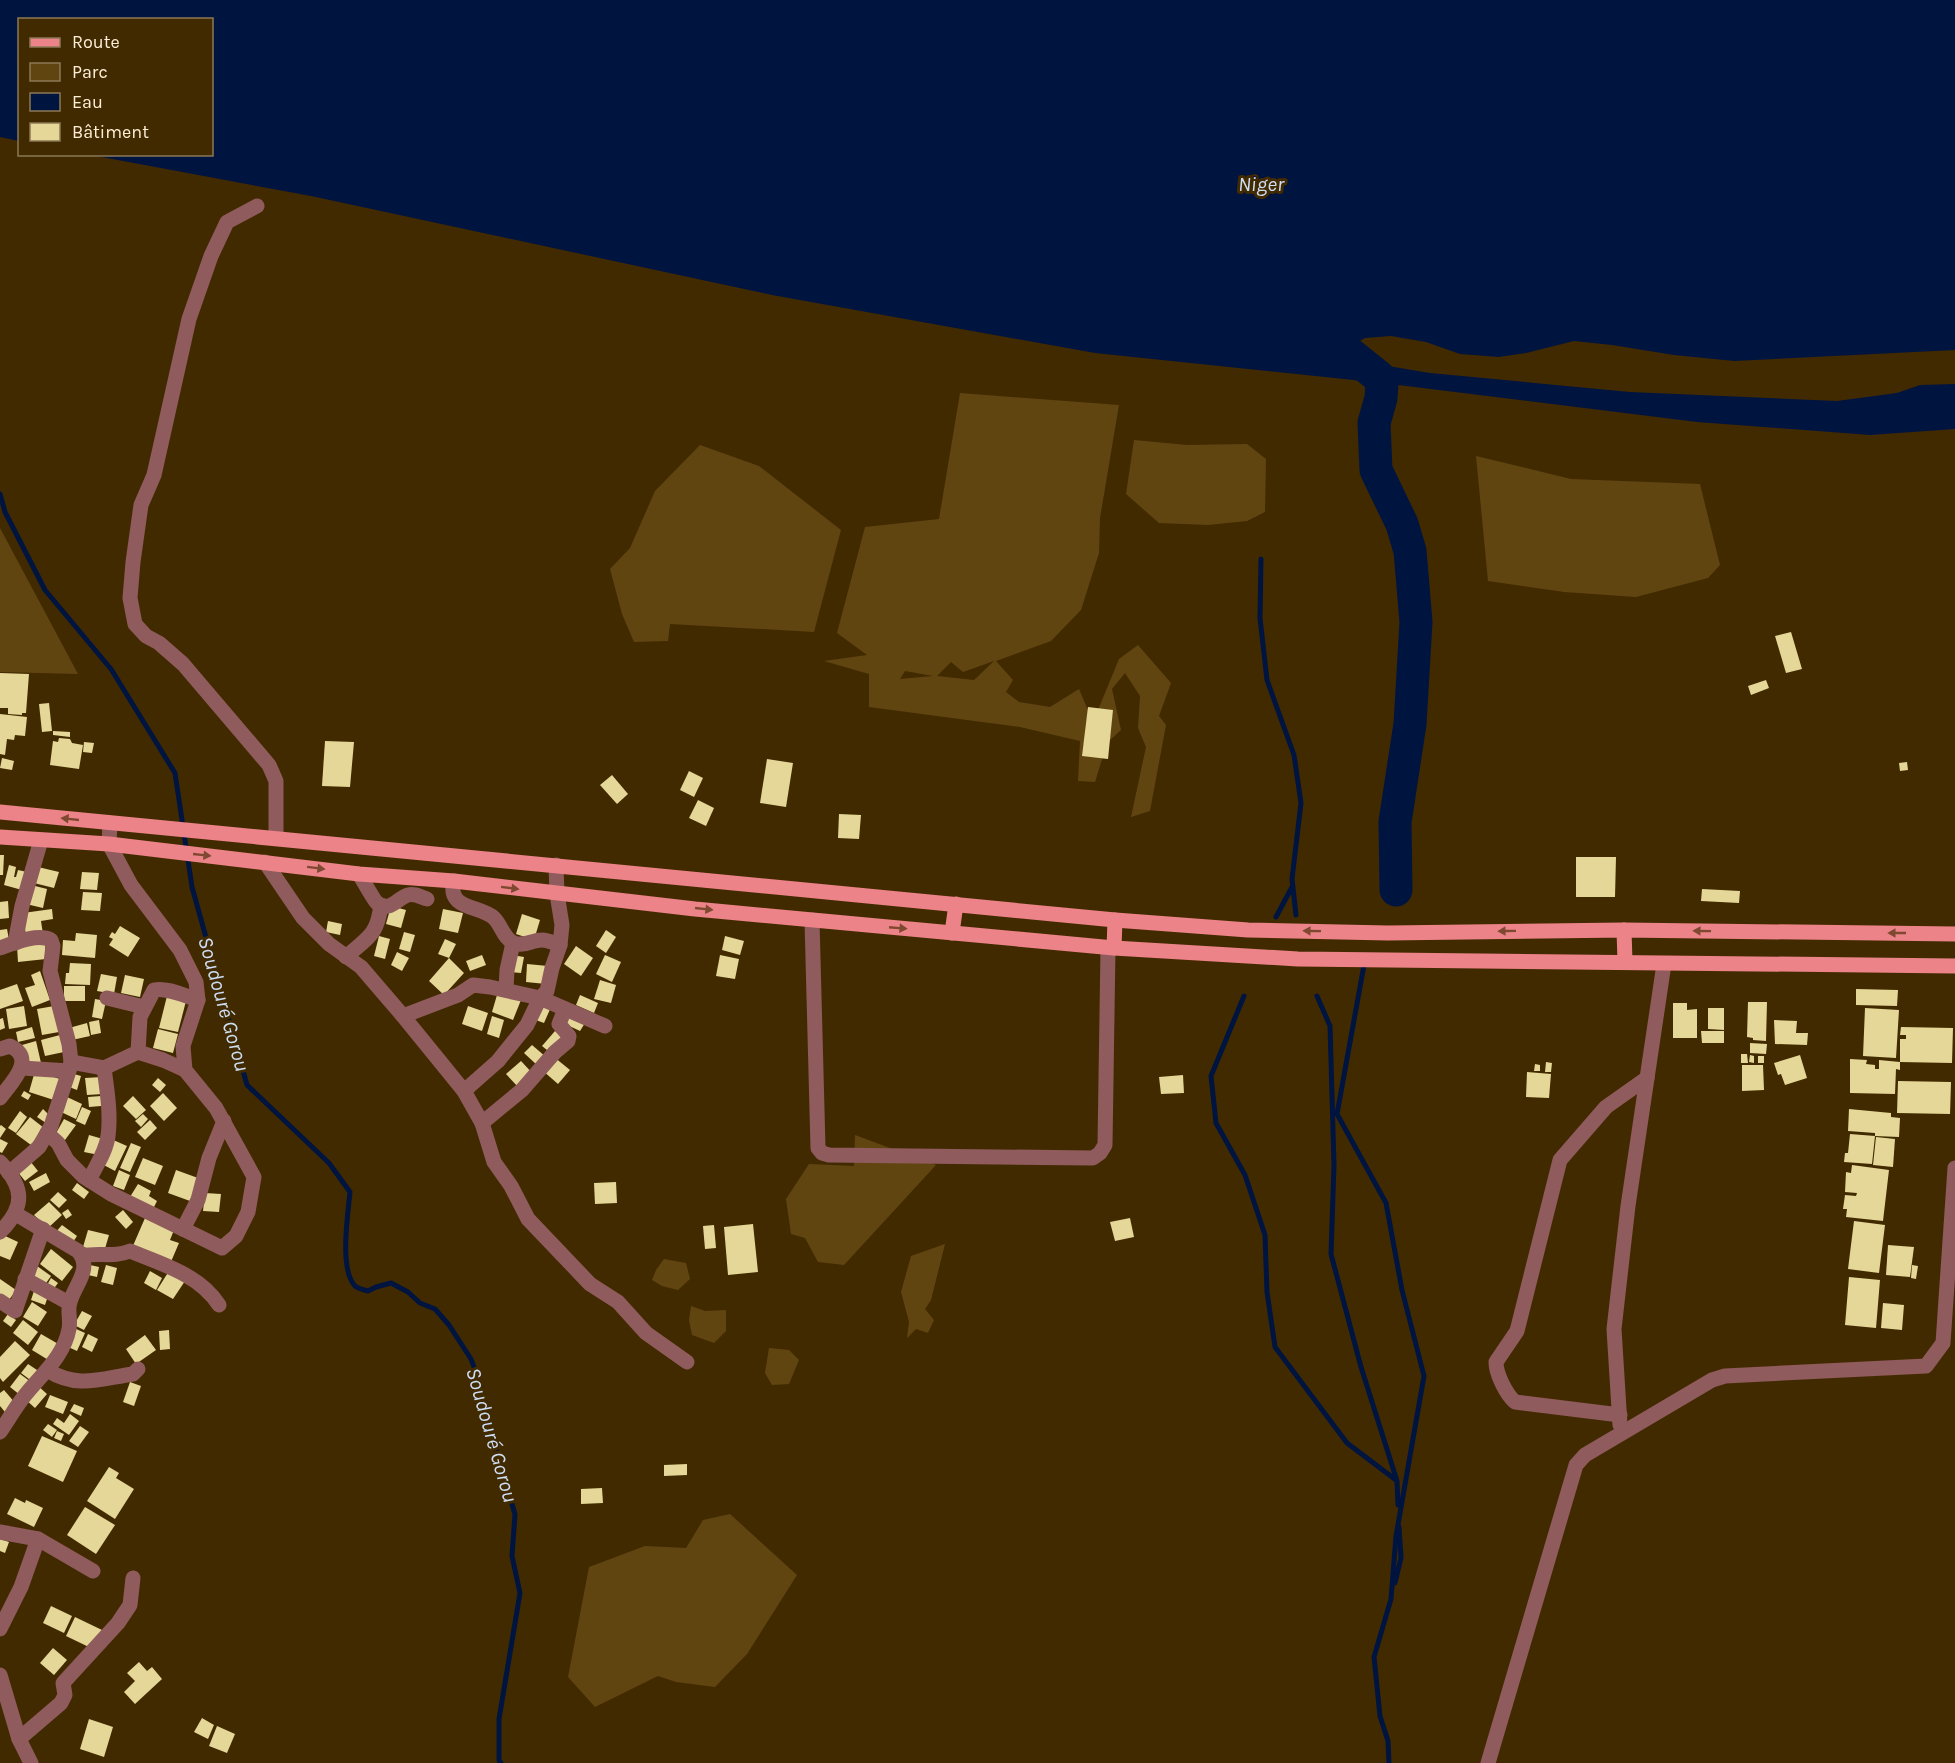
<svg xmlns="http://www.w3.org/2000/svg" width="1955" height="1763" font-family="Karla,sans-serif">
<rect width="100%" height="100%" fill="#422a00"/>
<!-- green -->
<g fill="#614511" fill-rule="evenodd">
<path d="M960,393l159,12 -19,113 -1,35 -18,57 -30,31 -55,20 17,19 -7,12 13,10 31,5 29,-18 14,33 26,-63 19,-14 33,38 -12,33 7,9 -16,86 -19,6 15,-70 -8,-19 2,-32 -15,-23 -13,16 9,41 -14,13 -12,39 -17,-1 2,-40 -60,-14 -151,-20v-33l-45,-13 43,-6 -30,-22 28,-106 74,-8zM994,661l-20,19 -37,-4 14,-14 12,10zM905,671l28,5 -33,3z"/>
<path d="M1134,440l53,5 60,-1 19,15 -1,53 -18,9 -39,4 -49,-2 -33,-29z"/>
<path d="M700,445l59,21 82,64 -27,102 -144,-8 -2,17 -34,1 -12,-28 -12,-45 20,-21 25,-57z"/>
<path d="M1476,456l95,23 129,5 20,81 -12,13 -72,19 -72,-5 -76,-11z"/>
<path d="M0,528l78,146 -78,-2z"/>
<path d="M855,1135l81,30 -92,100 -26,-3 -13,-24 -14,-4 -5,-35 23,-35 45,2z"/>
<path d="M945,1244l-14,56 -6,9 9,11 -6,13 -12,-4 -9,9 2,-16 -8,-30 10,-36z"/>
<path d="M664,1259l22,4 4,16 -12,11 -16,-4 -10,-6 4,-10z"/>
<path d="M691,1306l14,5 21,-1v21l-12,12 -22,-8 -3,-15z"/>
<path d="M769,1348l20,2 10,10 -10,24 -17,1 -7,-12z"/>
<path d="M730,1514l67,61 -50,79 -32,33 -39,-5 -18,-6 -63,31 -27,-30 21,-110 56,-21 41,2 17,-28z"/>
</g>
<!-- water -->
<path fill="#001440" d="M0,0h1955v350l-221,11 -60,-6 -62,-10 -38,-4 -48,12 -27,4 -39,-3 -34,-12 -35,-6 -26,2 -7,4 -5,8 2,5 21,9 54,9 200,19 207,9 60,-8 23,-8 35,-1v45l-85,6 -173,-13 -315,-39 -287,-30 -323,-58 -461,-99 -220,-41 121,-1v-134h-192l-1,121 -19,-4z"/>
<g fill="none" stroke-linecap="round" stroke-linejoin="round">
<!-- stream -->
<g stroke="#001440" stroke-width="5">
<path d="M0,494l5,18 40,78 66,79 64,104 17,114 55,198 82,78 21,29c-2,22 -11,77 5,94 4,3 9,4 13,5l8,-4 15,-4 17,9 12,11 15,6 14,16 22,34 10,27 18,75 16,53 -3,42 8,37 -21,126v41l2,3"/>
<path d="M1261,559l-1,59 7,62 27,75 7,48 -9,76 4,36"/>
<path d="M1276,917l16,-30"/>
<path d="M1364,965l-27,149 49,89 16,87 22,86 -28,160 -5,63 -17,58 6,59 8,25 1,22"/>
<path d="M1244,996l-33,80 5,47 29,52 20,60 2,57 8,55 72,96 49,37"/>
<path d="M1317,996l13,30 4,139 -3,89 30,113 36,114 1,24"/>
<path d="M1395,1583l6,-25 -2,-31"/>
</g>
<!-- river -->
<path stroke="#001440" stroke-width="33" d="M1349,353l30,24 3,6 -1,15 -7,25 2,47 26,54 8,27 6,71 -6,102 -15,98 1,68"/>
</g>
<!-- building -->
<g fill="#e4d797">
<path d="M1791,632l11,37 -16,4 -11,-37z"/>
<path d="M0,673l29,1 -3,39h-4v2l-14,-1v-6h-8z"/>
<path d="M1766,680l3,8 -18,7 -3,-9z"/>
<path d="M49,703l3,28 -10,1 -3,-28z"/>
<path d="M1088,707l25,3 -5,49 -26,-3z"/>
<path d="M0,714l27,3 -2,19 -10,-1 -1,5 -7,-1 -2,16 -5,-1z"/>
<path d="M53,731l17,1v5l-17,-2z"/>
<path d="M59,738l11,1 2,4 11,2 -4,24 -29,-4 3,-24 5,1z"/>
<path d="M325,741l29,1 -4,45 -28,-1z"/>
<path d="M84,742l10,1 -2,10 -9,-1z"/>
<path d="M2,758l12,3 -2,9 -12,-2z"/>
<path d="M767,759l26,4 -7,44 -26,-4z"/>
<path d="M1907,762l1,8 -8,1 -1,-8z"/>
<path d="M689,771l14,7 -9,19 -14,-7z"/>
<path d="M612,775l16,19 -11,10 -17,-19z"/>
<path d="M698,800l16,8 -8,18 -17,-8z"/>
<path d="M839,814l22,1 -2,24 -21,-1z"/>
<path d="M0,855h4l-1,20h-3z"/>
<path d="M1576,857h40l-1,40h-39z"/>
<path d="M9,865l7,2 -2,10h2l2,-7 9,2 -5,18 -18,-5z"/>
<path d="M38,867l21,5 -5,16 -20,-5z"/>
<path d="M82,872l17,1 -2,17 -17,-1z"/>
<path d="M31,885l16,4 -4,19 -17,-4z"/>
<path d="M1702,889l38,2 -1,12 -38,-2z"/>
<path d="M83,892l19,1 -2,18 -19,-1z"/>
<path d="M8,901l1,17 -9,1v-17z"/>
<path d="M391,906l15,4 -5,18 -15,-4z"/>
<path d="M52,909l1,10 -12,2 2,13 -17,3 -3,-24z"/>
<path d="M443,909l20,4 -5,20 -19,-4z"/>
<path d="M522,914l18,6 -6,20 -18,-6z"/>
<path d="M328,921l14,3 -2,11 -14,-3z"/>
<path d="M120,926l20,12 -12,19 -19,-12 4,-6 -4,-2 3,-5 3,2z"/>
<path d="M7,929l2,11 -9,2v-12z"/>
<path d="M606,930l10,7 -10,16 -10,-7z"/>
<path d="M404,932l11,3 -5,17 -11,-3z"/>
<path d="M76,933l21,2 -2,23 -33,-3 1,-15 12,1z"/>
<path d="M379,936l11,3 -5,20 -11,-3z"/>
<path d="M725,936l19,5 -4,14 -18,-5z"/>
<path d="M445,939l11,5 -7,14 15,15 -20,22 -15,-14 20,-23 -11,-4z"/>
<path d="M45,943l1,16 -28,3 -1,-16z"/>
<path d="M576,946l17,12 -12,18 -17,-12z"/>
<path d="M397,952l12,6 -7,13 -11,-6z"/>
<path d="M482,955l4,10 -16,6 -4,-10z"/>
<path d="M512,955l12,2 -3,16 -11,-1z"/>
<path d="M605,955l16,7 -9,20 -16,-8z"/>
<path d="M720,955l19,4 -4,20 -19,-3z"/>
<path d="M70,963l21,1 -1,21 -25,-1 1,-11h3z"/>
<path d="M527,964l21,2 -2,18 -20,-2z"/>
<path d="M40,971l10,29 -18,7 -7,-19 10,-3 -4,-10z"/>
<path d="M101,974l16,3 -3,17 -17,-3z"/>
<path d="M125,975l19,4 -4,18 -19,-4z"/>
<path d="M600,980l16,5 -5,18 -17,-4z"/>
<path d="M17,984l6,17 -23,8v-19z"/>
<rect x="64" y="986" width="21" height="15"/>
<path d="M1856,989l42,1 -1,16 -41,-1z"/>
<path d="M497,995l24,5 -8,20 -21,-8z"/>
<path d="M580,995l18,8 -4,10 -18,-8z"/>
<path d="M167,996l19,5 -8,31 -19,-4z"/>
<path d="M95,999l11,2 -4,18 -10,-2z"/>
<path d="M540,1002l11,5 -7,16 -11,-4z"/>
<path d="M1748,1002h19l-1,39 -13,-1v-2l-6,-1z"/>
<path d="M1673,1003h14v7l10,-1v29h-24z"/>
<path d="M24,1006l3,20 -18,3 -3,-20z"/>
<path d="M54,1006l5,26 -17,3 -5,-26z"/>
<path d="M468,1006l20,7 -6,18 -20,-7z"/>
<path d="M1708,1008h16v22l-16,-1z"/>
<path d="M1865,1008l34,2 -3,48 -33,-2z"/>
<path d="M567,1015l18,8 -5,8 -17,-8z"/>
<path d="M492,1016l12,4 -5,18 -12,-4z"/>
<path d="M3,1018l2,10 -5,2v-11z"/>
<path d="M99,1020l2,13 -10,2 -2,-13z"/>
<path d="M1774,1020l23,1 -1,12h12l-1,12 -32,-1z"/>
<path d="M87,1023l3,13 -18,4 -3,-12z"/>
<path d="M32,1027l3,11 -17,4 -2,-10z"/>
<path d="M1901,1027l52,1 -1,35 -52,-1v-23h6v-4h-6z"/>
<path d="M158,1029l20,5 -5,19 -20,-5z"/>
<path d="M555,1031l10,8 -13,15 -10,-8z"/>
<path d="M1701,1031h23v12h-22z"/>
<path d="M60,1035l4,17 -19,4 -4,-16z"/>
<path d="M36,1041l5,22 -14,3 -5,-21z"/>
<path d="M1750,1043l17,1 -1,10 -16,-1z"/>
<path d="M532,1045l14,12 -8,9 -14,-13z"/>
<path d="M1741,1054h6l1,9h-7z"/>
<path d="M1750,1055l4,1v7l-5,-1z"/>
<path d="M1800,1055l7,23 -22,7 -4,-11 -3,1 -4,-12z"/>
<rect x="1758" y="1056" width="6" height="7"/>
<path d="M554,1057l16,13 -12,14 -16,-14z"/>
<path d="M1850,1059l17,1 -1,4 9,1v4h4v-9l21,2v8l-4,-1 -1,25 -45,-1z"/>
<path d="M521,1061l13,14 -15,13 -13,-14z"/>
<path d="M1546,1062l6,1 -1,9h-6z"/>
<path d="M1535,1064l5,1v6h-6z"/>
<path d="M1742,1065h21l1,25 -22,1z"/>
<path d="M35,1071l28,9 -6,21 -28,-9z"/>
<path d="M1527,1072l24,2 -2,24 -23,-1z"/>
<path d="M74,1074l7,2 -4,14 -8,-3z"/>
<path d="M1183,1075l1,18 -23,1 -2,-17z"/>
<path d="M102,1077l1,17 -16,1 -2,-17z"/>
<path d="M158,1078l8,7 -6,7 -8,-7z"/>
<path d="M1898,1081l53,1 -1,32 -53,-1z"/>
<path d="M24,1091l7,4 -3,5 -7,-4z"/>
<path d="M163,1093l14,15 -13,13 -14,-15z"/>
<path d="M101,1096v10l-12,1 -1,-10z"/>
<path d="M133,1096l13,14 -10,9 -13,-13z"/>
<path d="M67,1097l15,7 -6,15 -15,-7z"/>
<path d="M82,1107l9,4 -6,14 -9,-4z"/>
<path d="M43,1109l7,7 -4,7 -9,-6z"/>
<path d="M1849,1109l42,4v4l9,1 -1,19 -24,-1v-3l-27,-2z"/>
<path d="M20,1111l7,6 -11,16 -8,-5z"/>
<path d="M143,1114l5,5 -7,8 -6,-6z"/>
<path d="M30,1117l14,11 -13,17 -15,-11z"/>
<path d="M64,1119l12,6 -11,15 -10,-5z"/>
<path d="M150,1120l7,8 -12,12 -8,-8z"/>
<path d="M1,1125l5,4 -6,9v-12z"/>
<path d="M1850,1134l25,2 -3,28 -28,-2 1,-9h3z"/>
<path d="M89,1135l14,4 -4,16 -15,-3z"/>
<path d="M1876,1137l19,2 -2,28 -20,-2z"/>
<path d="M0,1139l8,4 -6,10 -2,-1z"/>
<path d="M111,1139l16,7 -12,25 -15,-8z"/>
<path d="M131,1143l10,4 -11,25 -10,-4z"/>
<path d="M143,1158l20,8 -8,19 -20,-8z"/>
<path d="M30,1161l8,10 -13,10 -8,-10z"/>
<path d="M1852,1165l37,5 -6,51 -37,-4 1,-8h-4l2,-14 11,1 1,-3 -12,-1 1,-20 5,1z"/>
<path d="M119,1170l11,5 -6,15 -11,-4z"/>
<path d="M176,1170l22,8 -8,23 -22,-8z"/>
<path d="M46,1173l4,9 -16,9 -5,-9z"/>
<path d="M616,1182l1,21 -22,1 -1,-21z"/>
<path d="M77,1183l12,9 -5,7 -12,-9z"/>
<path d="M138,1184l13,7 -2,5 8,5 -4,8 -23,-12z"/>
<path d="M58,1192l9,8 -8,8 -9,-8z"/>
<path d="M205,1193l16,1 -2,18 -16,-1z"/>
<path d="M49,1202l13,13 -14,13 -14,-13z"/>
<path d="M68,1209l4,6 -6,4 -4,-6z"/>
<path d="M123,1210l10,12 -7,7 -11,-12z"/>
<path d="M145,1218l29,12 -4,10 9,3 -9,21 -38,-16z"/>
<path d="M1130,1218l4,19 -19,4 -5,-19z"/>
<path d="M1854,1221l31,4 -6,48 -31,-4z"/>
<path d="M753,1224l5,48 -30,3 -4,-48z"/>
<path d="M62,1225l15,11 -6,9 -16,-12z"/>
<path d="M714,1225l2,23 -11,1 -2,-23z"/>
<path d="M88,1230l21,5 -5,17 -21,-5z"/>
<path d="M3,1235l15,7 -8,18 -10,-4v-16z"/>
<path d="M1888,1245l26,2 -4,30 -24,-2z"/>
<path d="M51,1249l22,18 -11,14 -22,-17z"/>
<path d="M90,1265l9,2 -2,10 -9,-2z"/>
<path d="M106,1265l11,3 -4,17 -12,-3z"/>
<path d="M1912,1265l6,1 -2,13 -5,-1z"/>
<path d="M37,1266l14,10 -7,10 -15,-9z"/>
<path d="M150,1271l12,7 -6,12 -12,-7z"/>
<path d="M169,1271l16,10 -12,18 -16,-9z"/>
<path d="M1849,1277l31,3 -4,48 -31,-3z"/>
<path d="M51,1278l7,5 -6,8 -6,-4z"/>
<path d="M0,1279l16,11 -9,13 -7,-5z"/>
<path d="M35,1288l14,5 -4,12 -14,-5z"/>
<path d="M32,1302l15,10 -9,14 -15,-9z"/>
<path d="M1883,1303l21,2 -2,25 -21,-2z"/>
<path d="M82,1311l10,5 -8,14 -10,-5z"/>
<path d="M8,1314l8,6 -5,7 -8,-6z"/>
<path d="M23,1320l15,12 -10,13 -15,-12z"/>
<path d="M74,1328l11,5 -8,18 -11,-5z"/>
<path d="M169,1330l1,19 -10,1 -1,-19z"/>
<path d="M41,1334l19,11 -10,16 -18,-11z"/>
<path d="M88,1334l10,5 -6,13 -10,-5z"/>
<path d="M145,1335l11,15 -20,14 -10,-15z"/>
<path d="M15,1341l15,14 -27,27 -3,-4v-21z"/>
<path d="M28,1364l12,8 -7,10 -12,-9z"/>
<path d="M20,1374l11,8 -11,13 -10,-8z"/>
<path d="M130,1382l11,4 -7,20 -11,-4z"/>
<path d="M37,1385l10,9 -12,14 -10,-9z"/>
<path d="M4,1390l12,14 -11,8 -5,-6v-13z"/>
<path d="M50,1395l18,7 -5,12 -18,-7z"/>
<path d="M74,1404l10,4 -3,8 -11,-5z"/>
<path d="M70,1414l9,7 -10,14 -16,-11 4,-6 7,5z"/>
<path d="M48,1424l9,6 -5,7 -9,-7z"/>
<path d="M80,1426l9,6 -11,15 -9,-6z"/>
<path d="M57,1431l7,3 -3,7 -7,-3z"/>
<path d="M42,1436l35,15 -14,31 -35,-16z"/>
<path d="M687,1464v11l-23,1v-11z"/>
<path d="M109,1467l10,6 -3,5 18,11 -19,30 -28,-18z"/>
<path d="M602,1488l1,15 -22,1v-15z"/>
<path d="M15,1498l10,5 1,-3 17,8 -9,19 -27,-13z"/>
<path d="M85,1507l30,18 -19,29 -29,-19z"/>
<path d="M0,1539l9,3 -4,11 -5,-2z"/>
<path d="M51,1606l21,10 -8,17 -21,-10z"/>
<path d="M75,1617l27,13 -9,19 -27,-13z"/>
<path d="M53,1648l14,12 -13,15 -14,-12z"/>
<path d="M139,1662l8,9 5,-4 10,12 -27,25 -11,-12 11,-11 -8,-8z"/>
<path d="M202,1718l12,7 -6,14 -14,-7z"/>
<path d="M89,1719l24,8 -9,30 -24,-8z"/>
<path d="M217,1726l18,8 -8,19 -18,-7z"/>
</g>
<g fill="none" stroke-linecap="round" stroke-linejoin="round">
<!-- minor -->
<g stroke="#8f5b5d" stroke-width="15">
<path d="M257,206l-30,16 -16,34 -22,63 -35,156 -13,30 -8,57 -3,36 5,26 11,12 13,7 24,21 86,101 7,16v57"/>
<path d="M265,862l38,56 26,26 32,23 42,49 61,75 18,32 12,39 17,24 17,33 62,65 28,18 28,31 41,29"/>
<path d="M359,874c4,6 14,25 18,29 13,10 20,-5 31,-8 6,-2 13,2 19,4"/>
<path d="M454,881c-8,29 26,24 40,37 8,8 9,20 20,25 9,4 18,-3 28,-3 6,0 12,3 18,5"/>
<path d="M812,920l6,228 4,5 7,2 264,3 7,-5 5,-8 3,-197"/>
<path d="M15,943l7,-37 19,-66"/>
<path d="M0,948c14,-5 38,-15 51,-8l2,6 -3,25 19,73 2,18 -2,9 -18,55 -12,21 -30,26"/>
<path d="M346,957c22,-20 31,-21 35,-52"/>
<path d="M506,990l1,-20 6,-27"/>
<path d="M107,998l37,9"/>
<path d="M403,1016l55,-21 15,-10 17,2 50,11 65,28"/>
<path d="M0,1049l10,-3c27,13 1,37 -10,52"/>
<path d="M138,1052l2,-35 14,-27c13,-3 31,6 44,10"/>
<path d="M71,1062l33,6 34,-16 25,8 22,10"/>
<path d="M22,1068l47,3"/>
<path d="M464,1091l34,-30 16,-20 13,-16 13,-27 7,-7 5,-23 8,-23 2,-20 -5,-31 -1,-29"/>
<path d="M482,1123l40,-33 33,-38 13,-11 1,-5 -10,-12 6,-15"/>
<path d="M47,1133l11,10 9,17 17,17 27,17 111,54 14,-12 12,-24 6,-35 -38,-69 -31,-38 -2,-24 15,-46 -2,-18 -16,-32 -49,-65 -22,-41 1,-21"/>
<path d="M0,1162c25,26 25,45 0,70"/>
<path d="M89,1180c7,-14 17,-28 19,-44 3,-22 -1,-46 -4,-68"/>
<path d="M183,1229l15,-29 11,-42 15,-37"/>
<path d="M82,1256c16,-4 32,2 48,-5 32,13 70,24 89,54"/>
<path d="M25,1279l44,24"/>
<path d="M0,1301l15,10 28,-82"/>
<path d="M47,1370c31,19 52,9 86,4l5,-5"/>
<path d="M1620,1415l-105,-13c-9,-8 -19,-28 -19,-40l21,-31 43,-171 46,-53 41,-29"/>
<path d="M1620,1425l-6,-96 14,-123 36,-242"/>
<path d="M0,1432c9,-13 16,-26 26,-38 16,-20 38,-38 43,-65 2,-9 -2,-19 1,-27 5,-18 23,-33 8,-51l-62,-37"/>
<path d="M0,1532l38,7 55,32"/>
<path d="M0,1629l21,-42 17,-48"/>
<path d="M0,1675l19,64 12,24"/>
<path d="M19,1739l42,-36 4,-8 -2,-12 55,-60 12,-18 3,-27"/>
<path d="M1488,1763l88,-298 9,-10 127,-75 13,-4 201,-10 17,-23 12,-175"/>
</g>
<!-- major -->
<g stroke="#ec8388" stroke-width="15">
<path d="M0,812l1115,108 133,10 140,3 236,-3 331,4"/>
<path d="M0,837l109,7 250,30 95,7 241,28 419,39 184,11 657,7"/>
<path d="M1624,930l1,32"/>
<path d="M952,933l4,-29"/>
<path d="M1114,948l1,-28"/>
</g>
</g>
<!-- one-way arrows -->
<defs><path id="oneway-solid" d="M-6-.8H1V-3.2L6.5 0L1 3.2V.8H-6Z" transform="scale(1.5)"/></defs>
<g fill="#7e4930">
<use href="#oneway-solid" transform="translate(70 819) rotate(-174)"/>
<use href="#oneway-solid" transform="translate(202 855) rotate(6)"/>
<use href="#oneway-solid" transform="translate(316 868) rotate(7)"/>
<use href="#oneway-solid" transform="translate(510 888) rotate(7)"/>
<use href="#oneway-solid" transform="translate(704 909) rotate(6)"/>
<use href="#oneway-solid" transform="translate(898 928) rotate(5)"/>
<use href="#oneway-solid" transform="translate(1312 931) rotate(-179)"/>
<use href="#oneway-solid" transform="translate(1507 931) rotate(179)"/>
<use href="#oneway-solid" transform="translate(1702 931) rotate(-179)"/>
<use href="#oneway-solid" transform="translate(1897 933) rotate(-180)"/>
</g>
<g text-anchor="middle" stroke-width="6" stroke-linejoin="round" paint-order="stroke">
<!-- water labels -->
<g font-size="21" font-style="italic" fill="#cedef5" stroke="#422a00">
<text x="1261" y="191">Niger</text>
<text transform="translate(224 1004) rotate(74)" y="7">Soudouré Gorou</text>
<text transform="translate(492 1435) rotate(74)" y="7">Soudouré Gorou</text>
</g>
</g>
<!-- legend -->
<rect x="18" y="18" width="195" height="138" fill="#422a00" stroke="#8c7856" stroke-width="1.5"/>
<rect x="30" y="38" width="30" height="9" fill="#ec8388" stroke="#8c7856" stroke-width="1.5"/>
<text x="72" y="48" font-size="18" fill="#fceed7">Route</text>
<rect x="30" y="63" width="30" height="18" fill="#614511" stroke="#8c7856" stroke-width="1.5"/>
<text x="72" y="78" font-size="18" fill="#fceed7">Parc</text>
<rect x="30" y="93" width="30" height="18" fill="#001440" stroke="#8c7856" stroke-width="1.5"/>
<text x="72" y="108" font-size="18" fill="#fceed7">Eau</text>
<rect x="30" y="123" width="30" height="18" fill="#e4d797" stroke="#8c7856" stroke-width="1.5"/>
<text x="72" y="138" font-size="18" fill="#fceed7">Bâtiment</text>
</svg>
